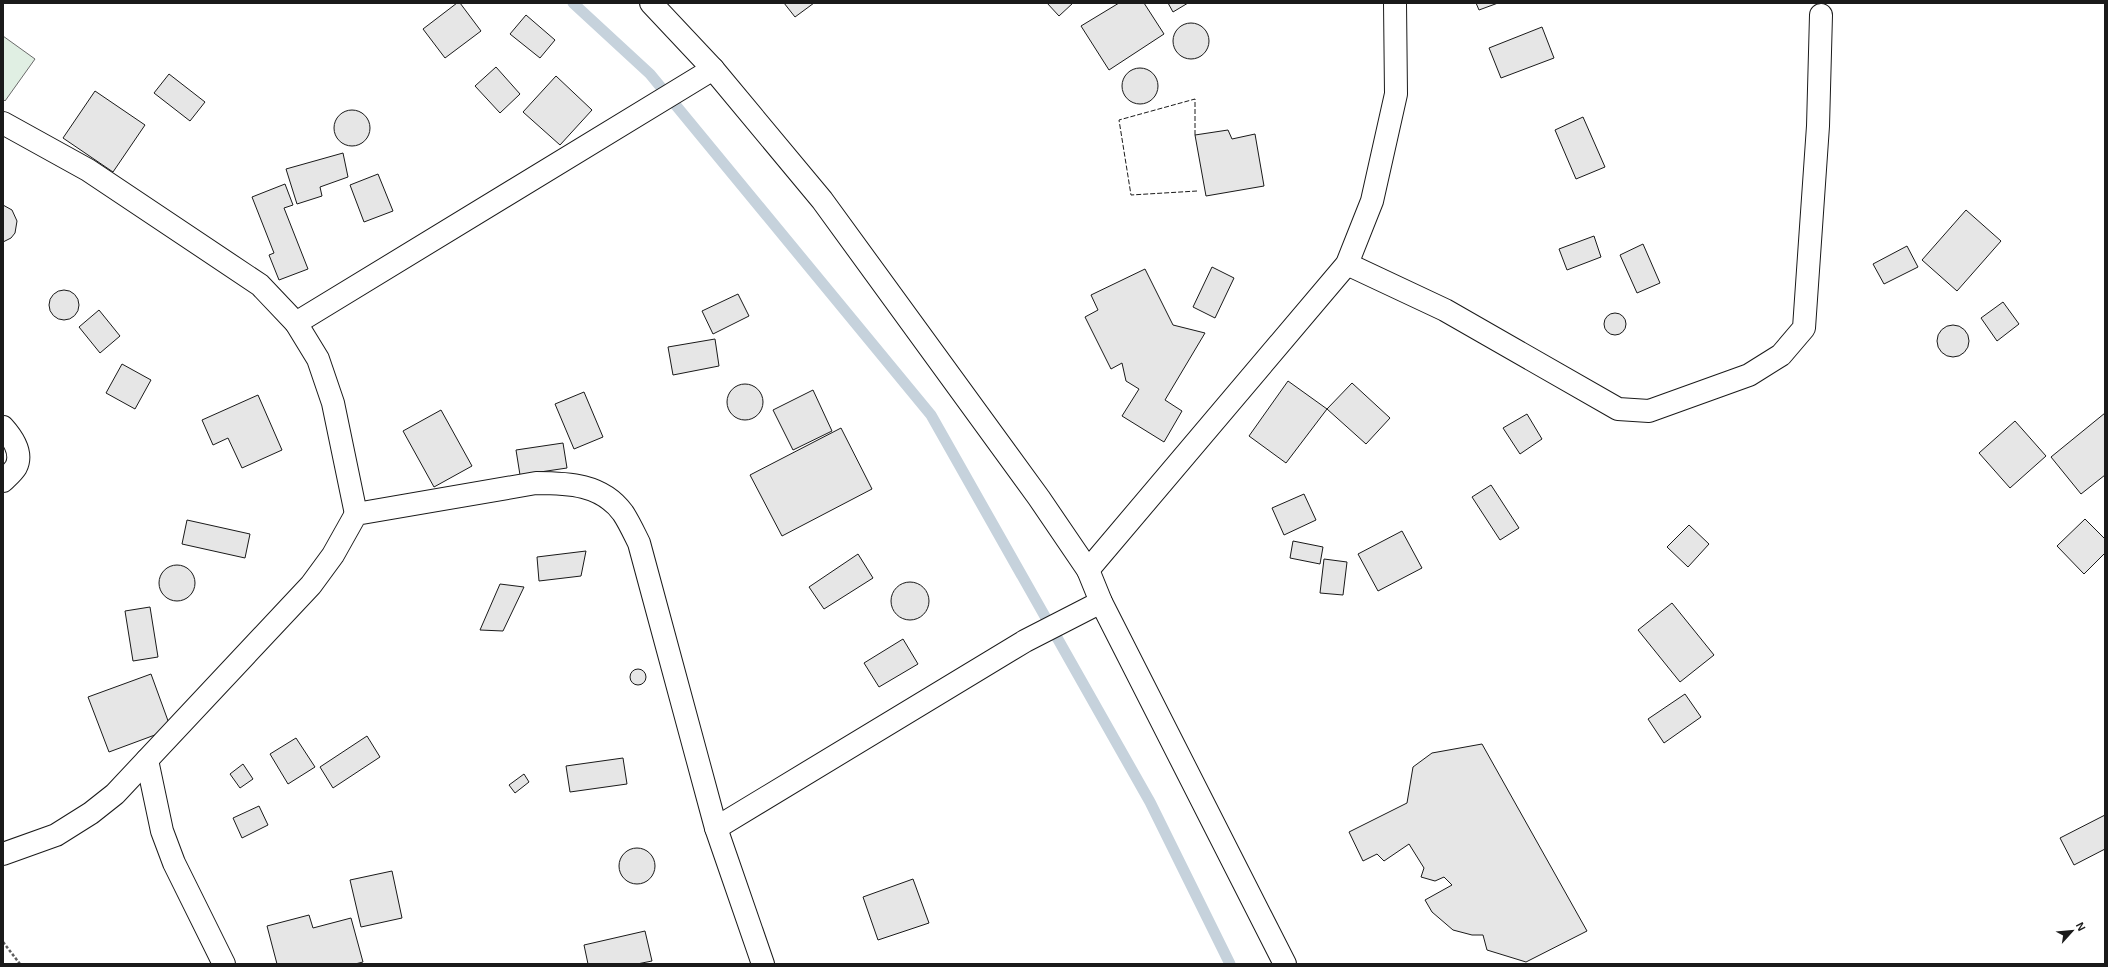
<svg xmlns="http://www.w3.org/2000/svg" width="2108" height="967" font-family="Arial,sans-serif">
<rect width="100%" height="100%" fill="#fff"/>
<!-- green -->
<path fill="#e0efe3" stroke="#6a6a6a" d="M3,36l32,23 -30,42 -2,-2z"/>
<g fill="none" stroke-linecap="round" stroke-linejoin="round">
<!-- stream -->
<path stroke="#c6d2dc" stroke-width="11" d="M573,3l77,71 281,341 219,387 80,162"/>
</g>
<!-- building -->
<g fill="#e6e6e6" stroke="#1a1a1a">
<path d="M457,3h3l21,28 -36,27 -22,-29z"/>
<path d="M784,3h30l-19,14z"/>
<path d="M1047,3h26l-14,13z"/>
<path d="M1119,3h25l20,31 -55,36 -28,-44z"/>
<path d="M1168,3h20l-15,9z"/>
<path d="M1476,3h22l-19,7z"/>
<path d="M526,15l29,25 -15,18 -30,-24z"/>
<circle cx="1191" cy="41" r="18"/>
<path d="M1542,27l12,31 -53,20 -12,-30z"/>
<path d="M496,67l24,27 -20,19 -25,-27z"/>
<circle cx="1140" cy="86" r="18"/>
<path d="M169,74l36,28 -15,19 -36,-28z"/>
<path d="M556,76l36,34 -32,35 -37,-33z"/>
<path d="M95,91l50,34 -32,47 -50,-34z"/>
<circle cx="352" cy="128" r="18"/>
<path d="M1583,117l22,50 -29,12 -21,-49z"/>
<path d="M1228,130l4,9 23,-5 9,52 -58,10 -11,-61z"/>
<path d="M343,153l5,24 -28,10 2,9 -25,8 -11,-35z"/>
<path d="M378,174l15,37 -29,11 -14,-37z"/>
<path d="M285,184l8,21 -9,3 24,61 -29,11 -10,-25 5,-2 -22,-56z"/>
<path d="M3,205l9,5 5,11 -2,12 -4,5 -8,4z"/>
<path d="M1966,210l35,31 -44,50 -35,-31z"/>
<path d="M1594,236l7,21 -34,13 -8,-21z"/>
<path d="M1643,244l17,39 -23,10 -17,-38z"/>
<path d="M1907,246l11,21 -34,17 -11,-20z"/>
<path d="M1212,267l22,11 -19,40 -22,-11z"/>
<path d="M1145,269l28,56 32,8 -40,67 17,11 -18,31 -42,-26 17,-27 -13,-8 -4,-18 -11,6 -26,-52 13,-7 -7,-15z"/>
<circle cx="64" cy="305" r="15"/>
<path d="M738,294l11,22 -36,18 -11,-23z"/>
<path d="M2003,302l16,22 -22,17 -16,-23z"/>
<path d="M99,310l21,26 -20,17 -21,-26z"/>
<circle cx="1615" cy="324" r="11"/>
<circle cx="1953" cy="341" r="16"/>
<path d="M715,339l4,27 -46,9 -5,-28z"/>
<path d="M122,364l29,16 -16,29 -29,-16z"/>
<path d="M1288,381l39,28 -41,54 -37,-27z"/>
<path d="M1352,383l38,35 -24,26 -39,-35z"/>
<circle cx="745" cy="402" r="18"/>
<path d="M813,390l19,41 -39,19 -20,-40z"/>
<path d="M584,392l19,45 -29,12 -19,-45z"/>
<path d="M258,395l24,55 -40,18 -14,-30 -15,7 -11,-25z"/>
<path d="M441,410l31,56 -38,21 -31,-56z"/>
<path d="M2105,413v62l-24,19 -30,-37z"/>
<path d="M1527,414l15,25 -22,15 -17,-26z"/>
<path d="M2015,421l31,35 -36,32 -31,-35z"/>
<path d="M841,428l31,61 -90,47 -32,-61z"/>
<path d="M563,443l4,25 -47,7 -4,-25z"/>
<path d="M1491,485l28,43 -19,12 -28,-43z"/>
<path d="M1304,494l12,26 -32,15 -12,-27z"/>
<path d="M2085,519l20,20v14l-21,21 -27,-28z"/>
<path d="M187,520l63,14 -5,24 -63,-14z"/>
<path d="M1689,525l20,19 -21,23 -21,-20z"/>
<path d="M1402,531l20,37 -44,23 -20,-37z"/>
<path d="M1293,541l30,6 -3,17 -30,-6z"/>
<path d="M586,551l-5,25 -42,5 -2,-24z"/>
<path d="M858,554l15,24 -49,31 -15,-22z"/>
<path d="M1324,559l23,3 -4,33 -23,-2z"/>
<circle cx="177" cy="583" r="18"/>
<circle cx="910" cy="601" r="19"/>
<path d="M500,584l24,3 -21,44 -23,-1z"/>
<path d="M1672,603l42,52 -34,27 -42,-52z"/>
<path d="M150,607l8,50 -25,4 -8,-50z"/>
<path d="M903,639l15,25 -39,23 -15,-24z"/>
<circle cx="638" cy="677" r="8"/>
<path d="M151,674l20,55 -62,23 -21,-55z"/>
<path d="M1685,694l16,23 -37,26 -16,-24z"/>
<path d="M367,736l13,21 -47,31 -13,-21z"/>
<path d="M296,738l19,29 -27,17 -18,-30z"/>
<path d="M1482,744l105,187 -61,31 -39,-12 -4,-15h-11l-19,-5 -21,-18 -7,-12 27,-15 -8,-8 -9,4 -14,-4 3,-9 -15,-24 -25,17 -7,-7 -14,7 -14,-29 58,-29 6,-36 19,-14z"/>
<path d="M623,758l4,26 -57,8 -4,-26z"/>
<path d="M243,764l10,15 -13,9 -10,-14z"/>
<path d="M524,774l5,8 -14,11 -6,-8z"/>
<path d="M259,806l9,19 -26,13 -9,-20z"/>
<path d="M2105,815v34l-31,16 -14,-27z"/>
<circle cx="637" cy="866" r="18"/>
<path d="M392,871l10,47 -41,9 -11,-47z"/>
<path d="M913,879l16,44 -51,17 -15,-43z"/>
<path d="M309,915l4,13 38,-10 12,44 -8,2h-78l-10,-38z"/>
<path d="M645,931l7,30 -15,3h-49l-4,-19z"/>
</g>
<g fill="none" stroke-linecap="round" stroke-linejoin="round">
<!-- minor casing -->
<g stroke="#1a1a1a" stroke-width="24">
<g id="minor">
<path d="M3,123l85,47 172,115 36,38 22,36 15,44 23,111"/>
<path d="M1347,264l98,46 173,99 31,2 100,-36 32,-20 23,-27 14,-202 3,-111"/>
<path d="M296,323l417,-254"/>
<path d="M3,427c9,10 20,26 13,40 -3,5 -9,10 -13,14"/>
<path d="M1088,570l259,-306 25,-63 24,-107 -1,-91"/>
<path d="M147,760l15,71 12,32 50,101"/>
<path d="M716,828l309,-187 76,-39"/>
<path d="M3,854l53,-19 35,-22 24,-19 196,-209 22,-30 23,-41 180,-31c32,0 66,1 87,30 6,9 11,20 16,30l77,285 47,136"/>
</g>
</g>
<!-- tertiary casing -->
<g stroke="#1a1a1a" stroke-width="24">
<path id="tertiary" d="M651,3l62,66 109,131 217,298 49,72 13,32 184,362"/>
</g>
<!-- path -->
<path stroke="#5f5f5f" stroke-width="2.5" stroke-dasharray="3 2" stroke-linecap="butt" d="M3,942l17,22"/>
<!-- minor -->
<use href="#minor" stroke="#fff" stroke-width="22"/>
<!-- tertiary -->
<use href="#tertiary" stroke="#fff" stroke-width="22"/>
<!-- fence -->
<path stroke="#1a1a1a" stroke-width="1" stroke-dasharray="5 2" stroke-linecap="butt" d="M1195,135v-36l-76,21 12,75 66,-4"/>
</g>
<!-- border -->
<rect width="2108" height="967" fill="none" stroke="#1a1a1a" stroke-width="8"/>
<!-- north arrow -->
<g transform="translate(2072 931) rotate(63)" stroke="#ffffff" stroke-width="3" paint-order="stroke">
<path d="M0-3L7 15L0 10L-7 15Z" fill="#1a1a1a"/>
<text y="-6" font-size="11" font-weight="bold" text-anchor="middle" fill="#1a1a1a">N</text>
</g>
</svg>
